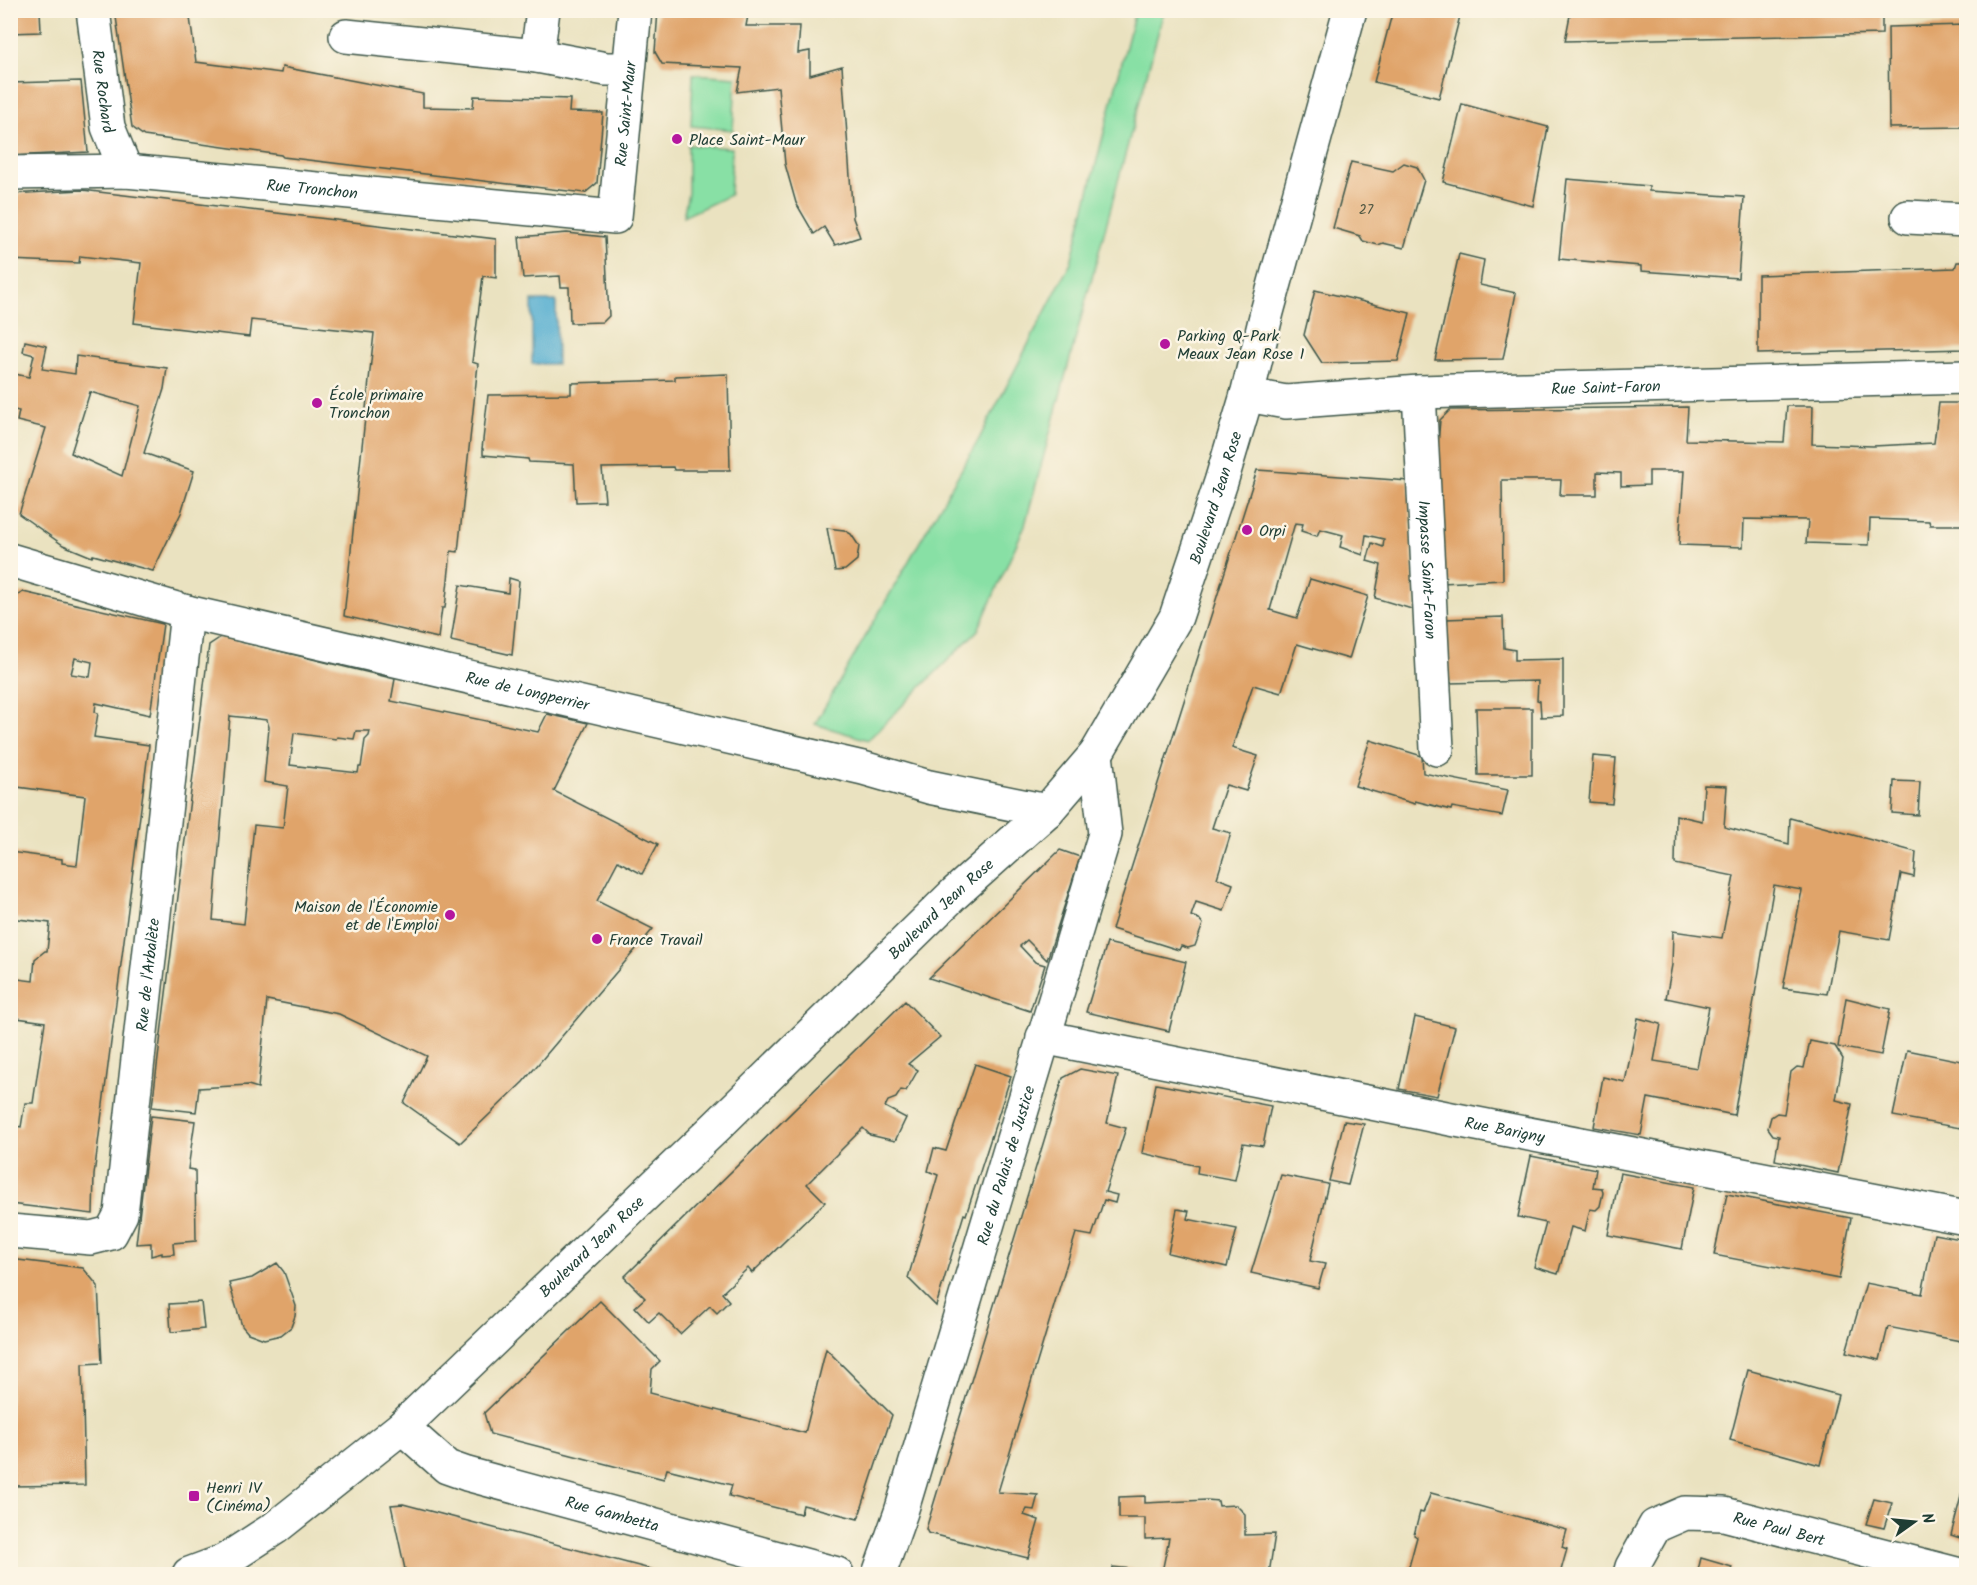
<svg xmlns="http://www.w3.org/2000/svg" width="1977" height="1585" font-family="Kalam,sans-serif">
<rect width="100%" height="100%" fill="#fcf5e5"/>
<filter id="ink" filterUnits="userSpaceOnUse"><feTurbulence type="fractalNoise" baseFrequency=".0167" numOctaves="2"/><feDisplacementMap in="SourceGraphic" scale="12" xChannelSelector="R" yChannelSelector="G"/><feConvolveMatrix kernelMatrix="1 2 1 2 8 2 1 2 1" color-interpolation-filters="sRGB"/></filter>
<filter id="wash" filterUnits="userSpaceOnUse"><feTurbulence type="fractalNoise" baseFrequency=".008" numOctaves="4" result="noise"/><feDisplacementMap in="SourceGraphic" scale="24" xChannelSelector="R" yChannelSelector="G"/><feGaussianBlur stdDeviation="1.35" result="paint"/><feColorMatrix in="noise" values="0 0 0 0 0 0 0 0 0 0 0 0 0 0 0 0 0 1.4 0 .05"/><feComposite in="paint" operator="in"/></filter>
<g filter="url(#wash)">
<rect width="100%" height="100%" fill="#eae2c0"/>
<!-- green -->
<g fill="#88e0a5" stroke="#548e6c" stroke-width="1.5">
<path d="M1135,11h29l-139,514 -47,105 -110,110 -53,-16 164,-285 92,-177z"/>
<path d="M693,74l43,3 -3,53 -42,-4z"/>
<path d="M688,145l44,3 -2,47 -47,22 5,-24z"/>
</g>
<!-- water -->
<path fill="#52add0" stroke="#387582" stroke-width="1.5" d="M532,301h24l1,63h-25z"/>
<g id="blocks">
<!-- building -->
<g fill="#e0a46a" fill-rule="evenodd">
<path d="M10,10h30l1,22 -31,1z"/>
<path d="M115,10h74l7,52 85,11 1,-6 141,27v13l50,1 1,-12 96,3 -1,13 34,1 -6,70 -12,10 -302,-36 -2,-2 -137,-19 -12,-9z"/>
<path d="M658,10h91l-3,16h54l-2,27 12,-2v24l32,-9 11,152 7,19 -25,8 -11,-18 -10,7 -18,-31 -11,-39 -7,-77 -41,5 5,-24 -80,-4 -7,-12z"/>
<path d="M1393,10h63l5,2 -22,86 -65,-16z"/>
<path d="M1571,10h311v24l-317,7z"/>
<path d="M1966,25v102l-77,1 -1,-101z"/>
<path d="M81,81l7,71 -78,4v-73z"/>
<path d="M1462,104l86,23 -15,79 -90,-24z"/>
<path d="M1351,162l42,9 11,-8 13,4 7,13 -20,68 -21,-5 -5,2 -15,-4 -3,-5 -27,-8z"/>
<path d="M1567,179l82,7v5l95,6 -6,81 -97,-7v-5l-82,-7z"/>
<path d="M82,190l414,49v39l-13,-2 -11,86 6,2 -20,188 -7,-1 -6,57h-3l-4,30 -94,-22 30,-283 -123,-13 -2,17 -115,-14 7,-60 -61,-7 -1,7 -69,-3v-66z"/>
<path d="M567,233l38,4 4,79 -6,6 -33,1 -1,-36h-8l-1,-11 -37,2 -4,-41z"/>
<path d="M1459,254l25,6 -4,25 36,8 -13,66 -68,1z"/>
<path d="M1957,262h9v87l-208,5v-79l197,-7z"/>
<path d="M1315,290l95,23 -12,48 -76,2 -18,-28z"/>
<path d="M25,341l22,5 -5,23 33,5 1,-18 91,12 -3,21 -20,64 50,18 -13,42 -28,58 -60,-16 -1,2 -29,-12 -44,-31 27,-86 -29,-7 2,-10 -9,-2v-36l19,4 5,-22 -11,-3zM90,392l50,14 -18,70 -51,-23z"/>
<path d="M728,374l2,96h-56l-1,-3 -71,1 3,33 -29,1 -2,-38 -45,-2 -1,-3 -45,-4v-6h-1l6,-54 83,-1v-11l104,-3v-4z"/>
<path d="M1939,403h27v49h-5l-2,24 7,-1v50h-36l-1,-4 -59,-2 -1,26 -63,-2 2,-23 -64,-1 -1,28 -64,-2 5,-74h-35v14l-28,1v-13l-24,-1v23h-37l1,-15h-59l1,100 -61,3 -7,-103 5,-60 10,-10 238,-3 -2,33 98,2 3,-36h26l-1,38 61,2 61,-3z"/>
<path d="M1257,470l152,11 6,129 -40,-12 6,-33 -14,-4 5,-18 11,4 1,-8 -18,-4 -3,20 -23,-8 3,-12 -23,-6 -3,7 -16,-5 2,-7 -8,-1 -25,87 27,8 13,-39 58,17 -19,63 -52,-15 -16,49 -28,-8 -21,63 26,8 -12,35 -20,-6 -14,43 19,5 -14,45 16,6 -9,27 -28,-9 -5,14 8,3 4,5 -8,22 -7,2 -7,-2 -2,4 -67,-21z"/>
<path d="M827,528l17,2 7,4 8,12 -2,14 -12,10 -10,1z"/>
<path d="M509,578l10,3 -7,74 -61,-14 9,-56 48,8z"/>
<path d="M23,592l140,32 -13,91 -54,-12 -1,9 3,1 -4,24 55,8 -55,430 -1,39 -83,-10v-79l11,2 4,-24h8l12,-81 -35,-5v-39l23,3 2,-22 10,-8h2l3,-28 -40,-5v-66l52,7v4l15,2 8,-69 -75,-10v-186zM75,658l17,4 -2,15 -19,-3z"/>
<path d="M1503,617l1,31 11,2v10l48,-1v57l-22,1 -1,-16 -3,-1 1,-19 -89,2 -4,-64z"/>
<path d="M221,637l174,42 -4,22 147,31 9,-18 41,9 -34,68 104,53 -16,30 -24,-13 -21,40 56,28 -130,153 -63,61 -56,-40 23,-47 -88,-42 -72,-14 -9,88 -10,-3 -49,3 -3,24 -44,-5 57,-462zM230,716l37,4 2,7 -5,55 24,4 -5,42 -29,-3 -10,99 -31,-4zM356,731h14l-1,5 -4,4 -4,27h-2l-1,6 -68,-8 4,-32 42,6 1,-2 17,2z"/>
<path d="M1476,708h56v67h-54z"/>
<path d="M1370,740l52,16 1,17 85,17 -6,26 -50,-9 -1,3 -36,-9v3l-60,-18z"/>
<path d="M1593,756l23,2 -4,46 -23,-2z"/>
<path d="M1894,781l26,1 -2,33 -26,-2z"/>
<path d="M1704,785l23,1 -3,41 65,17 1,-26 126,34 -2,25 -13,-3 -12,66 -50,-9 -12,63 -44,-6 19,-98 -28,-5 -40,230 -86,-17 -7,37 -47,-8 9,-50 22,5 13,-64 23,6 -7,37 43,7 12,-61 -43,-9 6,-33 1,-34 49,7 12,-62 -59,-12 1,-49 26,6z"/>
<path d="M1060,850l20,7 -33,103 -20,-20 -7,6 15,16 10,3 -15,46 -101,-33z"/>
<path d="M1107,943l79,19 -17,69 -83,-19z"/>
<path d="M1846,998l44,11 -9,46 -43,-8z"/>
<path d="M905,1001l35,36 -32,27 10,6 -12,21 -5,-1 -5,8 -8,3 -3,6 21,11 -11,23 -25,-6 -7,-7 -56,56 18,18 -73,71 -4,-5 -26,25 7,8 -12,12 -7,-7 -30,28 -21,-21 -10,9 -14,-15 10,-9 -21,-21z"/>
<path d="M1415,1017l40,10 -18,69 -38,-7z"/>
<path d="M1810,1041l25,5 8,13 -7,41 16,4 -14,69 -63,-13 4,-24 -6,-1 -5,-7 3,-11 6,-4 7,1 7,-42 6,-5 7,1z"/>
<path d="M1907,1050l59,12v58l-4,-1 -2,9 -67,-12z"/>
<path d="M975,1064l36,12 -45,139 -2,-1 -28,92 -28,-28 30,-103 -10,-4 6,-23 12,3z"/>
<path d="M1080,1069l38,7 -11,47 19,5 -21,64 12,3 -2,8 -11,-3 -12,36 -16,-3 -78,259 40,3 -4,15 -7,-1 -3,6 15,5 -11,38 -100,-25 -2,-4 137,-451z"/>
<path d="M1156,1084l115,22 -8,40 -20,-3 -8,37 -38,-7 1,-7 -56,-13z"/>
<path d="M151,1116l44,5 -7,48 7,1 1,71 -23,2 1,11 -12,1v-2l-11,3v-13l-15,1z"/>
<path d="M1344,1121l20,3 -16,61 -19,-4z"/>
<path d="M1531,1156l65,13 -3,18 9,1 1,5 -3,13 -4,4 -6,-1 -5,22 -14,-4 -13,47 -24,-7 12,-44 -28,-6z"/>
<path d="M1620,1173l74,14 -12,62 -74,-14z"/>
<path d="M1281,1175l47,9 -18,77 15,3 -7,24 -67,-15z"/>
<path d="M1727,1194l124,24 -12,61 -125,-24z"/>
<path d="M1177,1209l12,2 -2,8 50,10 -10,38 -59,-14z"/>
<path d="M1934,1234l32,6v102l-78,-15 -8,33 -34,-8 20,-69 56,11z"/>
<path d="M10,1259l73,9 15,18 4,77 -20,1 3,121 -75,1z"/>
<path d="M277,1263l7,9 12,34 -1,10 -4,11 -10,8 -17,4 -16,-6 -6,-7 -13,-43 23,-5z"/>
<path d="M600,1301l60,60 -8,8 -2,24 155,40 21,-84 66,66 -34,104 -55,-14 -2,9 -72,-18 3,-11 -65,-16 -3,10 -174,-45 -6,-21z"/>
<path d="M201,1302l3,27 -33,3 -2,-28z"/>
<path d="M1748,1370l90,25 -18,70 -90,-25z"/>
<path d="M1966,1477v63l-15,-5z"/>
<path d="M1431,1493l136,37 -5,17 5,2 -7,25h-153l10,-37 -3,-2 6,-23 3,1z"/>
<path d="M1145,1496v7l62,-3 11,1 1,5 17,-1 9,9v21l30,-1 -6,40h-158l2,-7 49,5 7,-34 -24,1v-21h-26v-21z"/>
<path d="M1874,1499l18,4 -8,25 -18,-4z"/>
<path d="M403,1504l266,70h-263l-15,-69z"/>
<path d="M1701,1558l31,9 -2,7h-33z"/>
</g>
</g>
</g>
<g filter="url(#ink)">
<use href="#blocks" fill-opacity="0" stroke="#3d5649" stroke-width="1.5"/>
<g fill="none" stroke-linecap="round" stroke-linejoin="round">
<!-- minor casing -->
<g stroke="#3d5649" stroke-width="36">
<g id="minor">
<path id="s1" d="M93,10l15,117 18,44"/>
<path d="M346,36l191,20 69,13h22"/>
<path d="M537,56l6,-46"/>
<path id="s2" d="M10,173l116,-2 489,46 20,-207"/>
<path d="M1908,217l58,3"/>
<path id="s3" d="M1419,392l18,357"/>
<path id="s4" d="M1247,395l39,7 133,-10 547,-15"/>
<path id="s5" d="M10,560l177,52 676,156 66,19 118,24"/>
<path id="s6" d="M1043,1037l408,82 515,99"/>
<path id="s7" d="M10,1231l81,7 20,-5 10,-19 66,-602"/>
<path id="s8" d="M402,1427l45,40 20,7 370,100"/>
<path id="s9" d="M879,1574l22,-62 204,-678 -9,-80"/>
<path id="s10" d="M1630,1574l2,-7 23,-41 30,-13 39,1 232,60"/>
</g>
</g>
<!-- major casing -->
<g stroke="#3d5649" stroke-width="36">
<g id="major">
<path id="s11" d="M189,1574l35,-13 51,-33 127,-101 315,-301 237,-232 93,-83 49,-57 80,-137 45,-135 26,-87 20,-83 83,-302"/>
</g>
</g>
<!-- minor -->
<use href="#minor" stroke="#fff" stroke-width="33"/>
<!-- major -->
<use href="#major" stroke="#fff" stroke-width="33"/>
</g>
</g>
<!-- markers -->
<g fill="#b5179e" stroke="#fcf5e5" stroke-width="2">
<circle cx="677" cy="139" r="6"/>
<circle cx="1165" cy="344" r="6"/>
<circle cx="317" cy="403" r="6"/>
<circle cx="1247" cy="530" r="6"/>
<circle cx="450" cy="915" r="6"/>
<circle cx="597" cy="939" r="6"/>
<rect x="188" y="1490" width="12" height="12" rx="3"/>
</g>
<g text-anchor="middle" stroke-width="5" stroke-linejoin="round" paint-order="stroke">
<!-- number labels -->
<g font-size="14" fill="#4f5742">
<text x="1366" y="214">27</text>
</g>
<!-- street labels -->
<g font-size="16" fill="#1f3d34" stroke="#fcf5e5">
<text dy="6" stroke="none"><textPath href="#s1" startOffset="82">Rue Rochard</textPath></text>
<text dy="6" stroke="none"><textPath href="#s2" startOffset="711">Rue Saint-Maur</textPath></text>
<text dy="6" stroke="none"><textPath href="#s2" startOffset="303">Rue Tronchon</textPath></text>
<text dy="6" stroke="none"><textPath href="#s4" startOffset="360">Rue Saint-Faron</textPath></text>
<text dy="6" stroke="none"><textPath href="#s11" startOffset="1512">Boulevard Jean Rose</textPath></text>
<text dy="6" stroke="none"><textPath href="#s3" startOffset="178">Impasse Saint-Faron</textPath></text>
<text dy="6" stroke="none"><textPath href="#s5" startOffset="534">Rue de Longperrier</textPath></text>
<text dy="6" stroke="none"><textPath href="#s11" startOffset="1008">Boulevard Jean Rose</textPath></text>
<text dy="6" stroke="none"><textPath href="#s7" startOffset="364">Rue de l'Arbalète</textPath></text>
<text dy="6" stroke="none"><textPath href="#s6" startOffset="471">Rue Barigny</textPath></text>
<text dy="6" stroke="none"><textPath href="#s9" startOffset="428">Rue du Palais de Justice</textPath></text>
<text dy="6" stroke="none"><textPath href="#s11" startOffset="522">Boulevard Jean Rose</textPath></text>
<text dy="6" stroke="none"><textPath href="#s8" startOffset="232">Rue Gambetta</textPath></text>
<text dy="6" stroke="none"><textPath href="#s10" startOffset="183">Rue Paul Bert</textPath></text>
</g>
<!-- poi labels -->
<g font-size="16" fill="#1f3d34" stroke="#fcf5e5" text-anchor="start">
<text x="689" y="145">Place Saint-Maur</text>
<text x="1177" y="341">Parking Q-Park<tspan x="1177" dy="18">Meaux Jean Rose 1</tspan></text>
<text x="329" y="400">École primaire<tspan x="329" dy="18">Tronchon</tspan></text>
<text x="1259" y="536">Orpi</text>
<text x="438" y="912" text-anchor="end">Maison de l'Économie<tspan x="438" dy="18">et de l'Emploi</tspan></text>
<text x="609" y="945">France Travail</text>
<text x="206" y="1493">Henri IV<tspan x="206" dy="18">(Cinéma)</tspan></text>
</g>
</g>
<!-- margin -->
<rect width="1977" height="1585" fill="none" stroke="#fcf5e5" stroke-width="36"/>
<!-- north arrow -->
<g transform="translate(1914 1522) rotate(75)" stroke="#fcf5e5" stroke-width="4.5" paint-order="stroke">
<path d="M0-4.5L10 22L0 15L-10 22Z" fill="#1f3d34"/>
<text y="-9" font-size="16" font-weight="bold" text-anchor="middle" fill="#1f3d34">N</text>
</g>
</svg>
